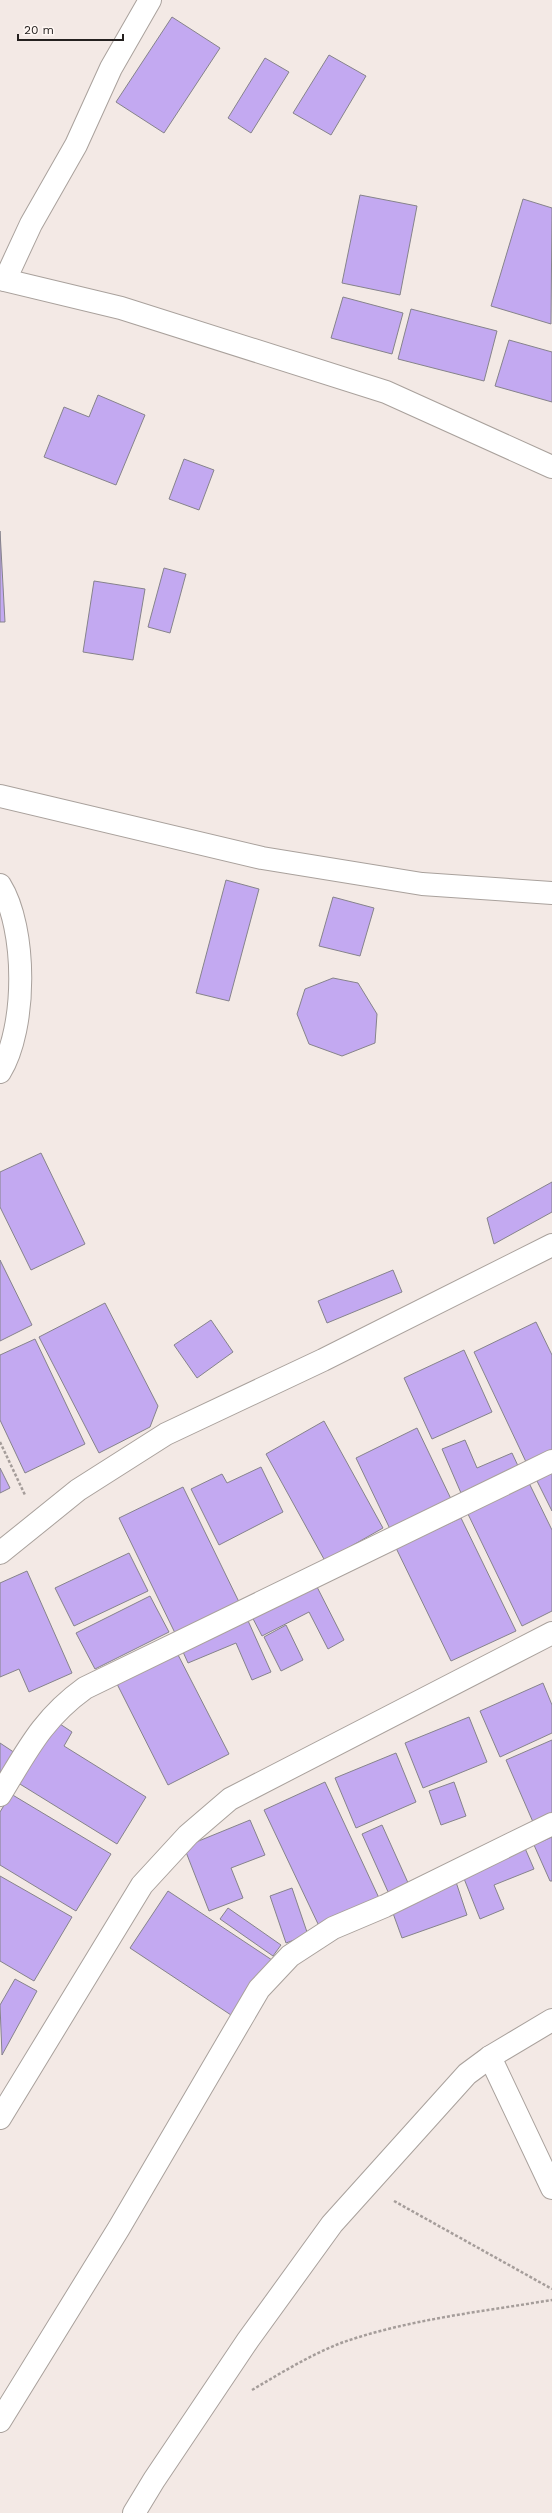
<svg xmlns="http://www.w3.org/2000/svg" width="552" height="2513" font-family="'Work Sans',sans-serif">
<rect width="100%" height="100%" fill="#f3e9e5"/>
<!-- building -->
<g fill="#c3a9f1" stroke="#86838b">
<path d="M172,17l48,31 -56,85 -48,-31z"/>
<path d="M329,55l37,21 -35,59 -38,-22z"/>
<path d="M265,58l24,14 -38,61 -23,-15z"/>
<path d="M360,195l57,11 -17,89 -58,-12z"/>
<path d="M523,199l29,9 -1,116 -60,-18z"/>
<path d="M343,297l60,16 -11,41 -61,-16z"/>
<path d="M411,309l86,22 -13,50 -86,-22z"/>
<path d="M509,340l43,12v50l-57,-16z"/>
<path d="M98,395l47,20 -29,70 -72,-28 20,-50 25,10z"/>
<path d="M184,459l30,11 -15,40 -30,-11z"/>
<path d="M0,531l5,91h-5z"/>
<path d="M164,568l22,6 -16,59 -22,-6z"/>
<path d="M94,581l51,8 -12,71 -50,-8z"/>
<path d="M226,880l33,9 -30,112 -33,-8z"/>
<path d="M333,897l41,11 -14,48 -41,-10z"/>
<path d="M333,978l25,5 19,31 -2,29 -33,13 -33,-12 -12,-30 8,-25z"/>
<path d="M41,1153l44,91 -54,26 -31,-63v-35z"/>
<path d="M552,1182v30l-58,32 -7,-26z"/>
<path d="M0,1260l32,65 -32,16z"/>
<path d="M393,1270l9,22 -75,31 -9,-22z"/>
<path d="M105,1303l53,103 -8,21 -51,26 -60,-116z"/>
<path d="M211,1320l22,32 -36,26 -23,-33z"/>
<path d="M536,1322l16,33v98l-25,11 -53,-112z"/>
<path d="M35,1339l50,105 -60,29 -25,-53v-65z"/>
<path d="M464,1350l28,62 -60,27 -28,-61z"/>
<path d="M324,1421l59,107 -58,33 -59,-107z"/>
<path d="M417,1428l35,73 -61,30 -35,-73z"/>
<path d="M465,1440l12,28 35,-15 7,15 -58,25 -19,-44z"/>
<path d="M261,1467l22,45 -64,33 -28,-56 31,-15 5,9z"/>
<path d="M0,1468l10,20 -10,5z"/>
<path d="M552,1472v39l-16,-32z"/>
<path d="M529,1483l23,47v81l-30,15 -55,-114z"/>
<path d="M183,1487l56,115 -64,31 -56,-115z"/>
<path d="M461,1518l55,113 -65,30 -55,-113z"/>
<path d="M129,1553l19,38 -74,35 -19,-38z"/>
<path d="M27,1571l45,102 -43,19 -10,-23 -19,8v-94z"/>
<path d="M314,1581l30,59 -16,9 -19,-37 -47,24 -12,-23z"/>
<path d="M150,1596l19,36 -74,37 -19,-36z"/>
<path d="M245,1614l26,58 -19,8 -16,-37 -48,20 -9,-20z"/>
<path d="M286,1625l17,35 -22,11 -17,-34z"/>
<path d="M175,1649l54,105 -61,31 -53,-105z"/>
<path d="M543,1683l9,22v28l-52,24 -20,-46z"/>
<path d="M469,1717l18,45 -64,26 -18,-45z"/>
<path d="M54,1720l18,12 -8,14 82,51 -29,47 -102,-63z"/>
<path d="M552,1740v74l-19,8 -27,-62z"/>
<path d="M0,1743l15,10 -13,20 -2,-2z"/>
<path d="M396,1753l20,49 -60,26 -21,-50z"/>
<path d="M325,1782l54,116 -60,28 -55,-116z"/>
<path d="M454,1782l12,34 -25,9 -12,-34z"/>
<path d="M11,1794l100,60 -35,57 -76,-46v-53z"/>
<path d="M250,1820l15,35 -34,13 12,30 -34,13 -25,-64z"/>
<path d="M382,1825l27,60 -20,9 -27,-60z"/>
<path d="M552,1837v44h-2l-16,-36z"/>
<path d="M524,1846l10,23 -40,16 10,24 -24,10 -19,-48z"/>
<path d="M0,1876l72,41 -38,64 -34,-20z"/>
<path d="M456,1882l11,33 -65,23 -12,-33z"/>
<path d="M292,1888l16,47 -22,8 -16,-47z"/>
<path d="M168,1891l107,71 -38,57 -107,-71z"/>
<path d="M228,1908l53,37 -8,11 -53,-37z"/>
<path d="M15,1979l22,12 -35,64 -2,-50z"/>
</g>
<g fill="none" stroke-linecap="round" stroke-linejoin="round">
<!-- minor casing -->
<g stroke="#a9a19c" stroke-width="24">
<g id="minor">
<path d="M5,280l26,-56 45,-79 35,-77 39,-68"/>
<path d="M0,796l262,62 160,26 130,9"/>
<path d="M0,885c27,43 27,143 0,187"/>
<path d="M0,1553l78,-63 88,-56 157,-74 229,-115"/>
<path d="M0,1795c27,-44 42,-76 85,-107l467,-227"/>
<path d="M490,2057l62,131"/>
<path d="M0,2118l142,-233 46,-50 42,-36 322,-166"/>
<path d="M0,2421l119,-193 140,-239 31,-33 43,-28 52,-22 167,-82"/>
<path d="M134,2513l20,-33 94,-140 84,-116 135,-150 23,-17 62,-37"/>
</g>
</g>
<!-- tertiary casing -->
<g stroke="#a9a19c" stroke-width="24">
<path id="tertiary" d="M0,279l121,29 265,84 166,75"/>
</g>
<!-- path -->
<g stroke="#a59d9a" stroke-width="2.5" stroke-dasharray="3 2" stroke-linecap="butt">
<path d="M0,1442l25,53"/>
<path d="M394,2201l158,88"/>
<path d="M252,2390c29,-17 58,-35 89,-47 64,-23 144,-32 211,-43"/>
</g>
<!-- minor -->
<use href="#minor" stroke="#fff" stroke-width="22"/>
<!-- tertiary -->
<use href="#tertiary" stroke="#fff" stroke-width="22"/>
</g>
<!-- scale -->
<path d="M18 34v6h105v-6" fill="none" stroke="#24201f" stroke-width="2"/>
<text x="24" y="34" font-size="12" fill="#24201f" stroke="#fff7f3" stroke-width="3" paint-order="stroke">20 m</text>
</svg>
